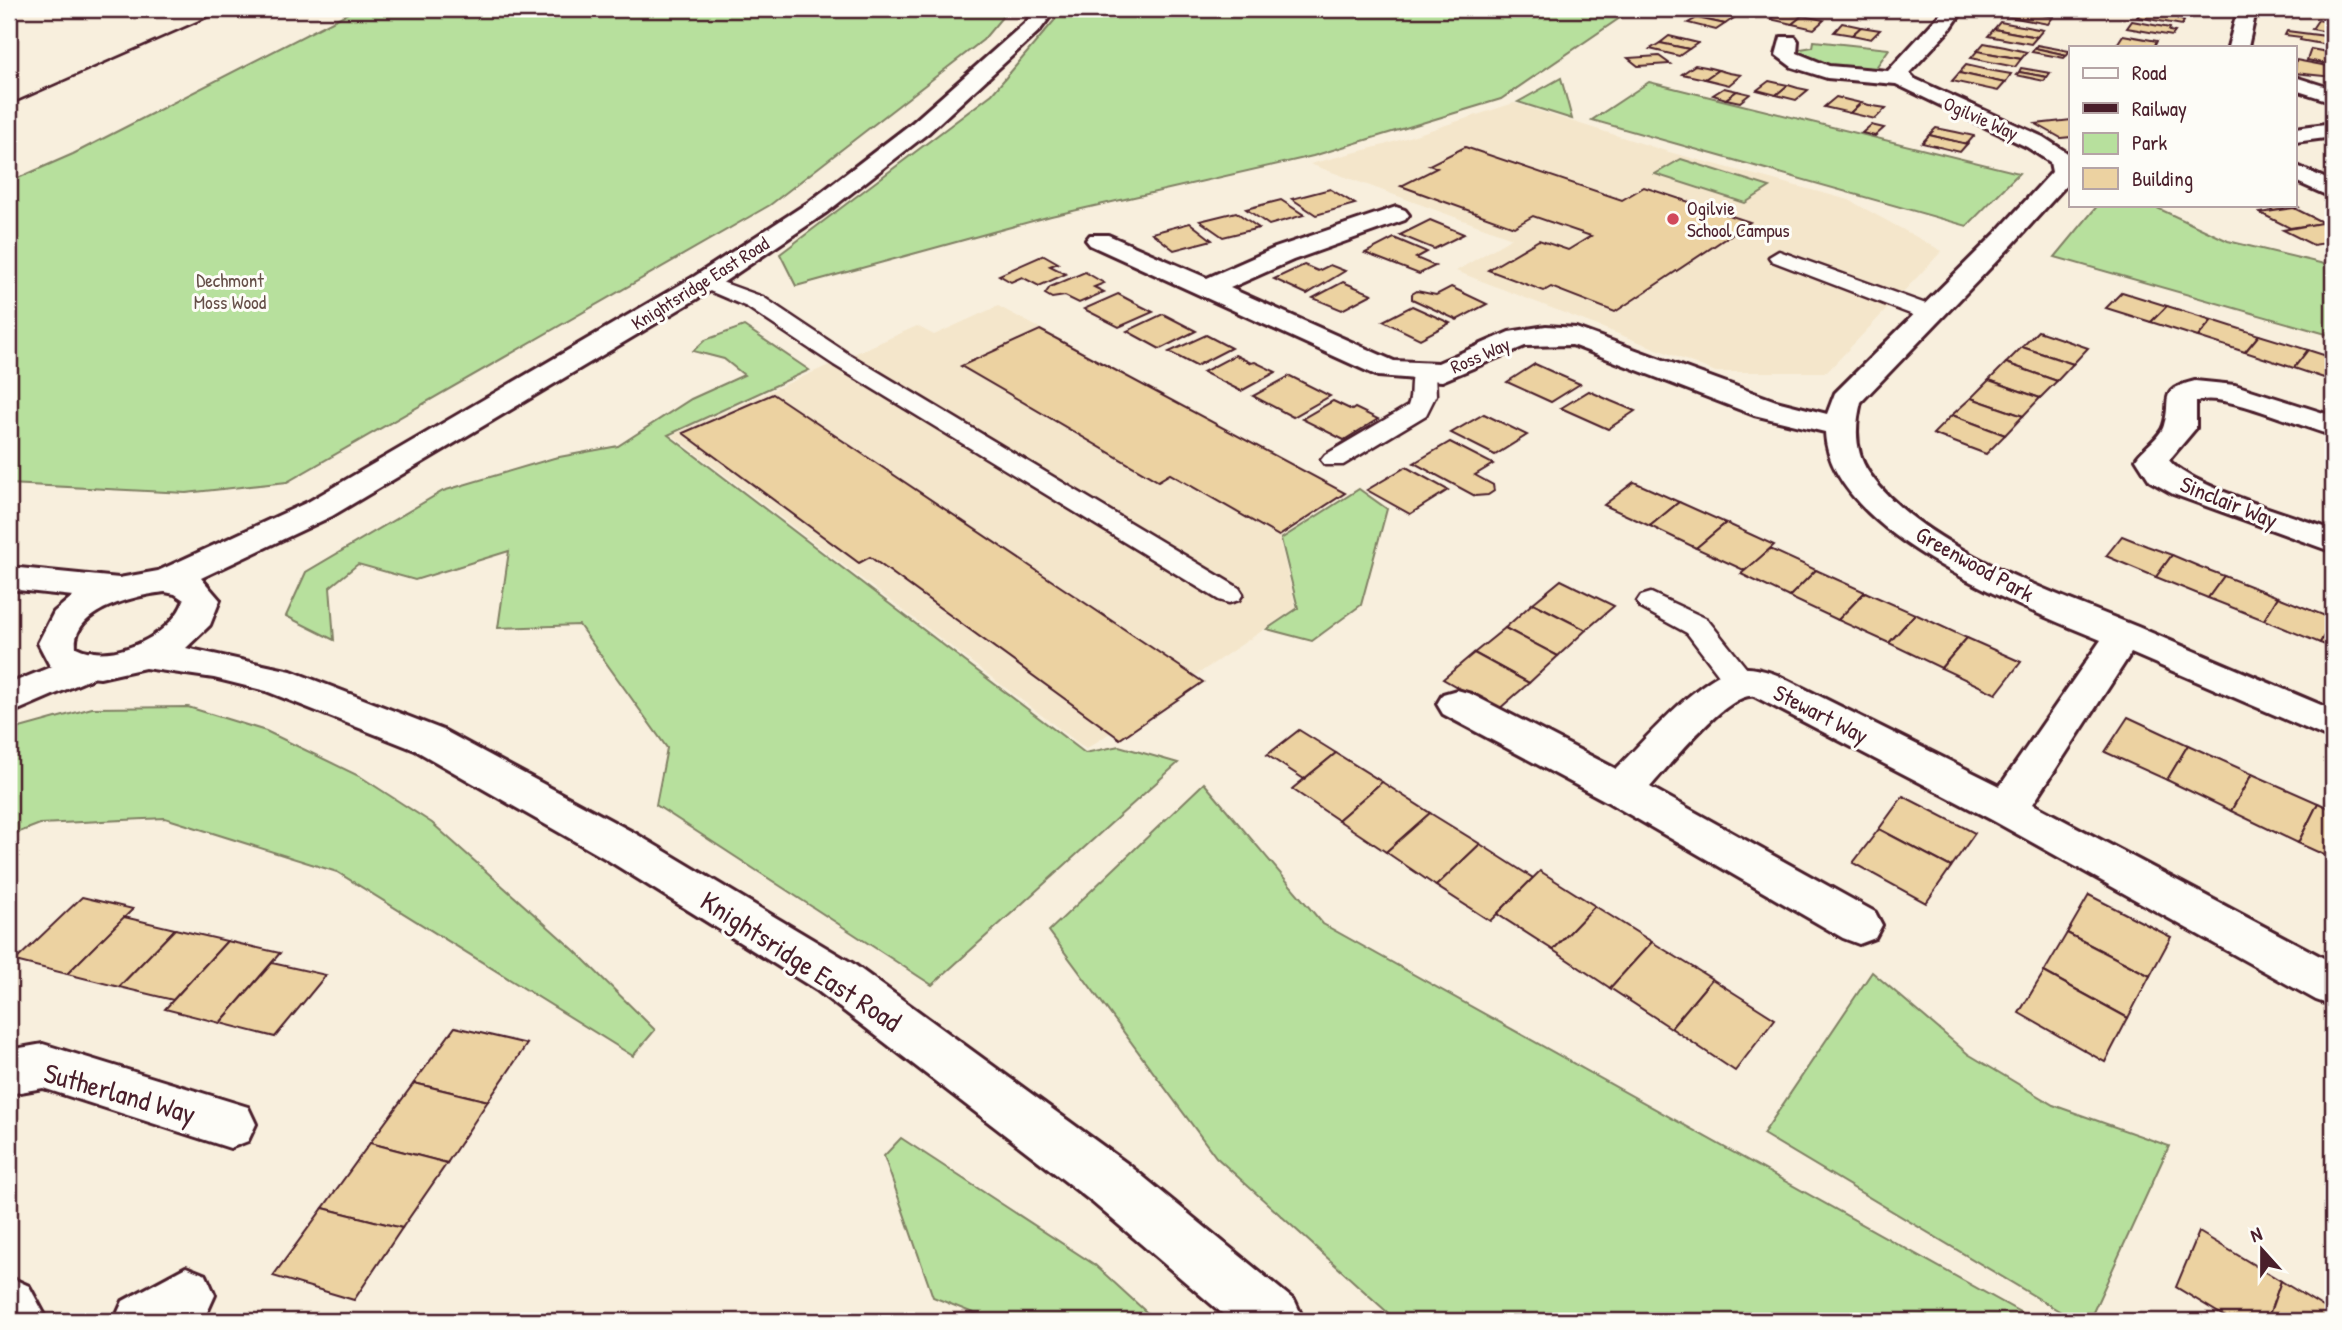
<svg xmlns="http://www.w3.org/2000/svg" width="2342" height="1330" font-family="'Patrick Hand',sans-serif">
<rect width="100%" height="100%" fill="#f8efdd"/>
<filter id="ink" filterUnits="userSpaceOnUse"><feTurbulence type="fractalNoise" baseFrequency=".0143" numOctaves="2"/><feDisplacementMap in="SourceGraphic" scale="14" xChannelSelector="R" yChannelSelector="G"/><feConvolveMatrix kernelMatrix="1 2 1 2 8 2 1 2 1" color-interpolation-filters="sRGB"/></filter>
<g filter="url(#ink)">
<!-- built -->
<g fill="#f4e6cb">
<path d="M1514,103l155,49 180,48 93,51 -115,121h-111l-260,-101 56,-33 -202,-74 74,-19z"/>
<path d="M998,306l350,187 -69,45 17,70 -210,141 -414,-314 245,-109 17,9z"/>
</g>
<!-- green -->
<g fill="#b7e09d" stroke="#808064" stroke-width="2">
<path d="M356,9h653l-26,31 -213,165 -483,277 -101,11 -177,-9v-302l64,-28z"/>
<path d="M1064,9h569l-132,90 -188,57 -262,60 -255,70 -16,-32 212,-160z"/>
<path d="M1814,41l75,8 -14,20c-25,7 -58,-5 -80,-16l6,-4 12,-2z"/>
<path d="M1561,78l11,41 -54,-17z"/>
<path d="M1649,82l370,91 -52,53 -375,-106z"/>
<path d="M1681,159l89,28 -25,16 -90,-29z"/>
<path d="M2098,205h53l77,36 105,25v70l-278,-79z"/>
<path d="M744,326l65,44 -141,65 417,318 34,-7 59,17 -246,222 -276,-180 11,-57 -88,-123 -81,3 11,-77 -94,29 -57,-16 -28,23 4,53 -48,-24 20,-44 137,-81 111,-33 64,-12 73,-47 53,-24 -20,-16 -31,-8 12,-11z"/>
<path d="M1359,489l28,20 -26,96 -49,36 -45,-12 31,-21 -17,-69z"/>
<path d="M188,707l78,24 95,46 71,46 142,127 81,80 -22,26 -296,-184 -172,-54 -125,6 -31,12v-105l83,-23z"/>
<path d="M1204,783l119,141 713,397h-639l-181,-164 -167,-226z"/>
<path d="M1872,972l96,82 85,51 116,41 -80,175h-13l-313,-187z"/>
<path d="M901,1138l194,127 61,56h-163l-60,-24 -49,-141z"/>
</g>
<!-- building -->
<g fill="#ecd2a1" stroke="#4a1f2b" stroke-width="2">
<path d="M2011,9h40l8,1 -6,7z"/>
<path d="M2011,9l42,8 -5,7 -43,-8z"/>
<path d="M2142,11l38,6 -2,2 6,2 -2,4 -45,-8z"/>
<path d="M1706,12l28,6 -9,6 -28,-6z"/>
<path d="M1780,12l22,4 -10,8 -22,-5z"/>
<path d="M1802,16l22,4 -10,9 -22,-5z"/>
<path d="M1697,18l28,6 -9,6 -28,-7z"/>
<path d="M2318,20l15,3v10l-21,-4z"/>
<path d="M2132,21l38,7 -1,3 6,1 -3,4 -45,-8z"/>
<path d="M2000,22l22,4 21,4 -6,7 -43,-8z"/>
<path d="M1842,23l19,4 -9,8 -18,-3z"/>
<path d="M1861,27l19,3 -9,9 -19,-4z"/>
<path d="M1994,29l43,8 -6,7 -43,-8z"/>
<path d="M2287,31l46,6v9l-33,-6 1,-3 -16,-2z"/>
<path d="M2123,35l34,6 -3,6h2l-40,-1z"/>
<path d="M1669,36l29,7 -9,6 -29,-6z"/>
<path d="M1660,43l29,6 -10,7 -29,-7z"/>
<path d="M1984,43l21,4 22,5 -6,7 -44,-8z"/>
<path d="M2037,45l32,6 -2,4 -32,-7z"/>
<path d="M2035,48l32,7 -3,3 -32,-6z"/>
<path d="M2311,49l22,4v12l-26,-5z"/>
<path d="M1977,51l44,8 -6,8 -44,-9z"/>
<path d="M1659,56l11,8 -32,2 -10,-8z"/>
<path d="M2296,60l37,7v10l-38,-4z"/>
<path d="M1695,65l11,2 12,3 -13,9 -23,-5z"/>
<path d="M1966,65l22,5 23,4 -6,9 -46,-10z"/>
<path d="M2021,68l29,5 -3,4 -28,-5z"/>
<path d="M1718,70l11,3 12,2 -12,10 -24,-6z"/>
<path d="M2019,72l28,5 -3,4 -28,-6z"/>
<path d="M1959,73l46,10 -7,8 -46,-10z"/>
<path d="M1769,81l9,2 10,2 -12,10 -19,-5z"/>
<path d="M1788,85l10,3 10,2 -12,10 -20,-5z"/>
<path d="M1724,88l13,3 -11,8 -13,-4z"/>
<path d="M1737,91l13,3 -10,8 -14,-3z"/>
<path d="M1836,97l12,3 13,3 -11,10 -26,-6z"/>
<path d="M1861,103l12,3 13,2 -11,11 -25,-6z"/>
<path d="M2071,120v17l-10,1 -25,-14z"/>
<path d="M1871,125l13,3 -9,8 -13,-3z"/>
<path d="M1936,128l20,4 18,4 -7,8 -38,-9z"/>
<path d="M1929,135l38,9 -7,8 -38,-9z"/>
<path d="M1465,147l157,53 22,-13 106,35 -135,90 -64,-25 -7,4 -56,-21 51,-30 29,10 23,-14 -58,-20 -19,11 -113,-41 36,-18 -8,-3z"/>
<path d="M1330,189l25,15 -39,11 -24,-16z"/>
<path d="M1281,200l23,15 -35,10 -23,-16z"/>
<path d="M2262,205h32l4,2 -24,4z"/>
<path d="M2294,208l30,15 -34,5 -30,-15z"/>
<path d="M1236,212l23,16 -36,9 -23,-16z"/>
<path d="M1430,220l34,14 -30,15 -34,-14z"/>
<path d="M1190,223l22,17 -38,10 -22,-17z"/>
<path d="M2321,223l12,6v13l-20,3 -30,-15z"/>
<path d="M1394,238l33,14 -11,6 19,8 -16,8 -54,-21z"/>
<path d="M1044,255l14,8 -8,3 16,8 -27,12 -17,-9 -11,5 -12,-7z"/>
<path d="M1304,265l14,6 12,-6 15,6 -38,23 -33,-15z"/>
<path d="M1085,272l19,11 -10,4 10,5 -25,11 -14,-7 -13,2 -7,-4 5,-7z"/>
<path d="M1343,282l29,12 -30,16 -29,-12z"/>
<path d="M1451,287l36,17 -30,16 -45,-21v-5l5,-3 19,4z"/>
<path d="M2122,292l45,14 -16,16 -45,-14z"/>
<path d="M1118,294l17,9 18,9 -34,15 -35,-18z"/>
<path d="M1412,306l38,17 -30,16 -37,-18z"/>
<path d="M2167,306l45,14 -14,17 -47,-15z"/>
<path d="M1163,314l33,17 -36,18 -33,-18z"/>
<path d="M2212,320l47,15 -14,17 -47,-15z"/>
<path d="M1040,330l305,163 -66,43 -109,-62 -12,7 -197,-115z"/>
<path d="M2038,331l50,17 -15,16 -51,-17z"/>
<path d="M1206,335l25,13 -35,18 -27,-14z"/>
<path d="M2259,335l49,15 -14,18 -49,-16z"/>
<path d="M2022,347l51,17 -16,17 -51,-18z"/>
<path d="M2308,350l25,8v23l-39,-13z"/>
<path d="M1235,355l16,8 4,-1 21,10 -35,19 -38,-19z"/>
<path d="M2006,363l51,18 -17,17 -51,-18z"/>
<path d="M1535,364l22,10 23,10 -29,18 -44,-20z"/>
<path d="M1290,376l40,20 -37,21 -40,-21z"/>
<path d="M1989,380l51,18 -17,18 -52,-18z"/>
<path d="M1589,391l22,10 24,10 -27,18 -47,-21z"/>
<path d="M773,394l430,288 -83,57 -250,-182 -11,6 -176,-130z"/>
<path d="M1971,398l52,18 -18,19 -53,-20z"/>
<path d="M1333,401l19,9 3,-2 23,11 -34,21 -42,-21z"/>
<path d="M1484,414l43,21 -32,20 -44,-22z"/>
<path d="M1952,415l53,20 -19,19 -53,-20z"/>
<path d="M1450,442l43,22 -18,11 18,10 1,6 -6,4 -13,1 -61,-33z"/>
<path d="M1406,467l42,23 -38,24 -43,-24z"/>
<path d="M1634,482l45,20 -29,24 -46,-21z"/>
<path d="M1679,502l47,21 -30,25 -46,-22z"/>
<path d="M1726,523l48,22 -28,26 -50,-23z"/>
<path d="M2122,536l25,10 25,9 -16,22 -50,-21z"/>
<path d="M1770,549l46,21 -27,27 -48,-23z"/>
<path d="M2172,555l26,11 26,10 -16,22 -52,-21z"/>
<path d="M1816,570l49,22 -27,28 -49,-23z"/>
<path d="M2224,576l54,21 -14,23 -56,-22z"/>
<path d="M1561,580l53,26 -28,24 -53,-27z"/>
<path d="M1865,592l50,22 -26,29 -51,-23z"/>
<path d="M2278,597l55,22 -13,24 -56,-23z"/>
<path d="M1533,603l53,27 -28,26 -53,-28z"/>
<path d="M1915,614l52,24 -26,30 -52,-25z"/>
<path d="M2333,620v28l-13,-5z"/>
<path d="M1505,628l53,28 -29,27 -55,-30z"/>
<path d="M1967,638l54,24 -25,32 -55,-26z"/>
<path d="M1474,653l55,30 -31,27 -55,-31z"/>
<path d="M2128,717l60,28 -21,35 -62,-28z"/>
<path d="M1299,730l37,23 -32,26 -37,-24z"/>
<path d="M2188,745l64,29 -21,37 -64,-31z"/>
<path d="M1336,753l46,29 -44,38 -46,-31z"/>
<path d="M2252,774l66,29 -20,40 -67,-32z"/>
<path d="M1382,782l48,31 -44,39 -48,-32z"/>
<path d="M1903,796l72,37 -24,34 -72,-38z"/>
<path d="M2318,803l15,7v49l-35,-16z"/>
<path d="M1430,813l50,31 -44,42 -50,-34z"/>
<path d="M1879,829l72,38 -25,36 -73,-40z"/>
<path d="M1480,844l53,34 -43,43 -54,-35z"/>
<path d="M1540,871l55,35 -42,44 -56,-36z"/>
<path d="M2089,895l82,42 -21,39 -83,-43z"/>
<path d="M82,897l51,12 -66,65 -52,-13z"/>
<path d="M1595,906l57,36 -42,46 -57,-38z"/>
<path d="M124,917l51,12 -56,58 -52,-13z"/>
<path d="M175,929l52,12 -54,59 -54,-13z"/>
<path d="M2067,933l83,43 -22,42 -84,-46z"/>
<path d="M227,941l53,12 -60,70 -55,-14z"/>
<path d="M1652,942l60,37 -41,49 -61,-40z"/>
<path d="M272,963l54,12 -51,62 -55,-14z"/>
<path d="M2044,972l84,46 -23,44 -86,-49z"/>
<path d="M1712,979l63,40 -40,52 -64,-43z"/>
<path d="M455,1027l72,17 -39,57 -74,-18z"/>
<path d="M414,1083l74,18 -41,62 -77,-20z"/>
<path d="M370,1143l77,20 -45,65 -79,-20z"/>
<path d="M323,1208l79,20 -48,72 -81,-24z"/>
<path d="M2199,1232l82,49 -14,40h-35l-56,-34z"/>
<path d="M2281,1281l52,32v8h-66z"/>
</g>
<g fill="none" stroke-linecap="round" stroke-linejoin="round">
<!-- service casing -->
<g stroke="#4a1f2b" stroke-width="5">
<g id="service">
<path d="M1779,251l158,57 3,5 -11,7 -8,-2 -149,-57 -3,-4z"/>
<path d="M705,276l58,21 87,58 389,233 4,6 -4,6 -10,3 -10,-3 -385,-235 -87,-58 -49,-21 -3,-4 3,-4z"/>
<path d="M1423,367l8,2 4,5 1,21 -10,20 -83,50h-18l-4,-5 4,-5 83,-49c5,-12 0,-27 7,-37z"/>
<path d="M1651,593l56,26 44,55 4,7 -4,7 -11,3 -11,-3 -42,-55 -46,-25 -4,-6 4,-6z"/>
</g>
</g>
<!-- minor casing -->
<g stroke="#4a1f2b" stroke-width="6">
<g id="minor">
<path d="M1945,9h19l-13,19 -42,45 6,6 128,58 26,17 2,26 -58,64 -152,158c-6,24 -7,49 8,71 51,74 188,121 269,154 65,28 130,56 195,83v30l-202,-87 -98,151 300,159v43l-17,-6 -324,-180 -238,-124c-27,-4 -85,70 -104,91l225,125 7,13 -7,13 -16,6 -16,-6 -237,-137 -163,-87 -6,-10 6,-10 14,-4 14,4 145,75c27,-27 87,-98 124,-101 12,-1 26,3 37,7l223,111 101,-146c-80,-33 -272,-107 -276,-208l-71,-17 -182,-70 -47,1 -83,35 -64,-5 -288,-131 -4,-5 4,-5h18l99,43 68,-30 121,-41 9,3 4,5 -4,5 -112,40 -63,28 164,73 44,2 71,-31 37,-6 30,2 200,73 51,13 8,-21 160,-159 57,-62 -2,-10 -23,-15 -131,-63 -69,-6 -35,-11 -16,-12 5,-18h14l3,4 -1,12 32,13 59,5z"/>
<path d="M2238,9l18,2 -8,36h-20z"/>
<path d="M2295,77l38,12v13l-38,-12z"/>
<path d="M2333,123v14l-38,5v-14z"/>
<path d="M2295,165l38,17v16l-38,-17z"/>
<path d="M2195,381l40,4 98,31 -1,19c-28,-6 -113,-46 -136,-33v26l-27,32c17,25 131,58 164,70v22l-160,-58 -23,-13 -14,-22c7,-11 25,-22 28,-34 9,-27 -8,-34 31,-44z"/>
<path d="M90,651l14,4 5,9 -5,9 -95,41v-30z"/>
<path d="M43,1044l205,63 8,17 -8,17 -18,7 -187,-60 -34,6v-44z"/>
<path d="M186,1267l20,8 9,20 -9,20 -10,6h-82l9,-20z"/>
<path d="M9,1277l20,9 19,35h-39z"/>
</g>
</g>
<!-- tertiary casing -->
<g stroke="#4a1f2b" stroke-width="6">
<path id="tertiary" d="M1036,9h20l-16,21 -112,103 -101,79 -112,76 -383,228 -131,62 19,22 -10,25 -24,23 105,23 152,59 195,105 214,128 277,202 166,136 9,20h-73l-140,-120 -273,-210 -212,-132 -191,-109 -149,-59 -52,-13 -69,-10 -45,10 -20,-2 -30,-10 -12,-23 16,-31 19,-16 -64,-7v-22l110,11 39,-7 150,-69 387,-226 114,-74 103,-79 114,-101zM165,592l10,2 9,6c-12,36 -73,65 -108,47 -4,-38 62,-52 89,-55z"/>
</g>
<!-- service -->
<use href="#service" fill="#fdfcf7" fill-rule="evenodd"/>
<!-- minor -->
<use href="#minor" fill="#fdfcf7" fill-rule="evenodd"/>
<!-- tertiary -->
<use href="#tertiary" fill="#fdfcf7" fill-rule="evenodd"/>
<!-- rail -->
<path stroke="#4a1f2b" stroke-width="2.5" d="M9,105l218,-96"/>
</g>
</g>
<!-- markers -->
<circle fill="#d1495b" stroke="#fdfcf7" stroke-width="2.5" cx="1673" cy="219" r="7"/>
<g text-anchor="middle" stroke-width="6" stroke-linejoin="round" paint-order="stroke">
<!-- far-street labels -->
<g font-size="19" fill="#4a1f2b" stroke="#fdfcf7">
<text transform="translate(1981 118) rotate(24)" y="7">Ogilvie Way</text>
<text transform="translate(700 283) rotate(-32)" y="7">Knightsridge East Road</text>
<text transform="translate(1480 355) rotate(-24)" y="7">Ross Way</text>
</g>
<!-- far-poi labels -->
<g font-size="19" fill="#4a1f2b" stroke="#fdfcf7" text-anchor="start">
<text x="1687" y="215">Ogilvie<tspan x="1687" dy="22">School Campus</tspan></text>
</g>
<!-- far-park labels -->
<g font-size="19" fill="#654f48" stroke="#fdfcf7">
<text x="230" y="287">Dechmont<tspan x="230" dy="22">Moss Wood</tspan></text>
</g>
<!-- street labels -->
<g font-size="23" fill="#4a1f2b" stroke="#fdfcf7">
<text transform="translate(2229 502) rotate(22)" y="8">Sinclair Way</text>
<text transform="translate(1975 564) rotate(29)" y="8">Greenwood Park</text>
<text transform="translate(1821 714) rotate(27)" y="8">Stewart Way</text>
</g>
<!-- near-street labels -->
<g font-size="28" fill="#4a1f2b" stroke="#fdfcf7">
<text transform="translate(801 961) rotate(33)" y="10">Knightsridge East Road</text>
<text transform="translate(120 1093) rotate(16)" y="10">Sutherland Way</text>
</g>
</g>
<!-- margin -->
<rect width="2342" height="1330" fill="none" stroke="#fdfcf7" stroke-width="35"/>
<rect x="18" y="18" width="2307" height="1295" fill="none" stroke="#4a1f2b" stroke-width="2.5" filter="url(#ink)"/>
<!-- legend -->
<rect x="2069" y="46" width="228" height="161" fill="#fdfcf7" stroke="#b5a4a5" stroke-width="2"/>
<rect x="2083" y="68" width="35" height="10" fill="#fdfcf7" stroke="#b5a4a5" stroke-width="2"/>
<text x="2132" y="80" font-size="21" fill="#4a1f2b">Road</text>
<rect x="2083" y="103" width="35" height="10" fill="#4a1f2b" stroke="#b5a4a5" stroke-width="2"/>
<text x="2132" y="116" font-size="21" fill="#4a1f2b">Railway</text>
<rect x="2083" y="133" width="35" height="21" fill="#b7e09d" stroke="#b5a4a5" stroke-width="2"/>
<text x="2132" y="150" font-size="21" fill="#4a1f2b">Park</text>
<rect x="2083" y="168" width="35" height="21" fill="#ecd2a1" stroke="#b5a4a5" stroke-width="2"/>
<text x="2132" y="186" font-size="21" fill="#4a1f2b">Building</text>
<!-- north arrow -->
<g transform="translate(2262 1250) rotate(339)" stroke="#fdfcf7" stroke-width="5" paint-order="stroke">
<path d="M0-5L12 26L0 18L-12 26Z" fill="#4a1f2b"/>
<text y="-10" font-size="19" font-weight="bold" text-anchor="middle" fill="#4a1f2b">N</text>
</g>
</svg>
